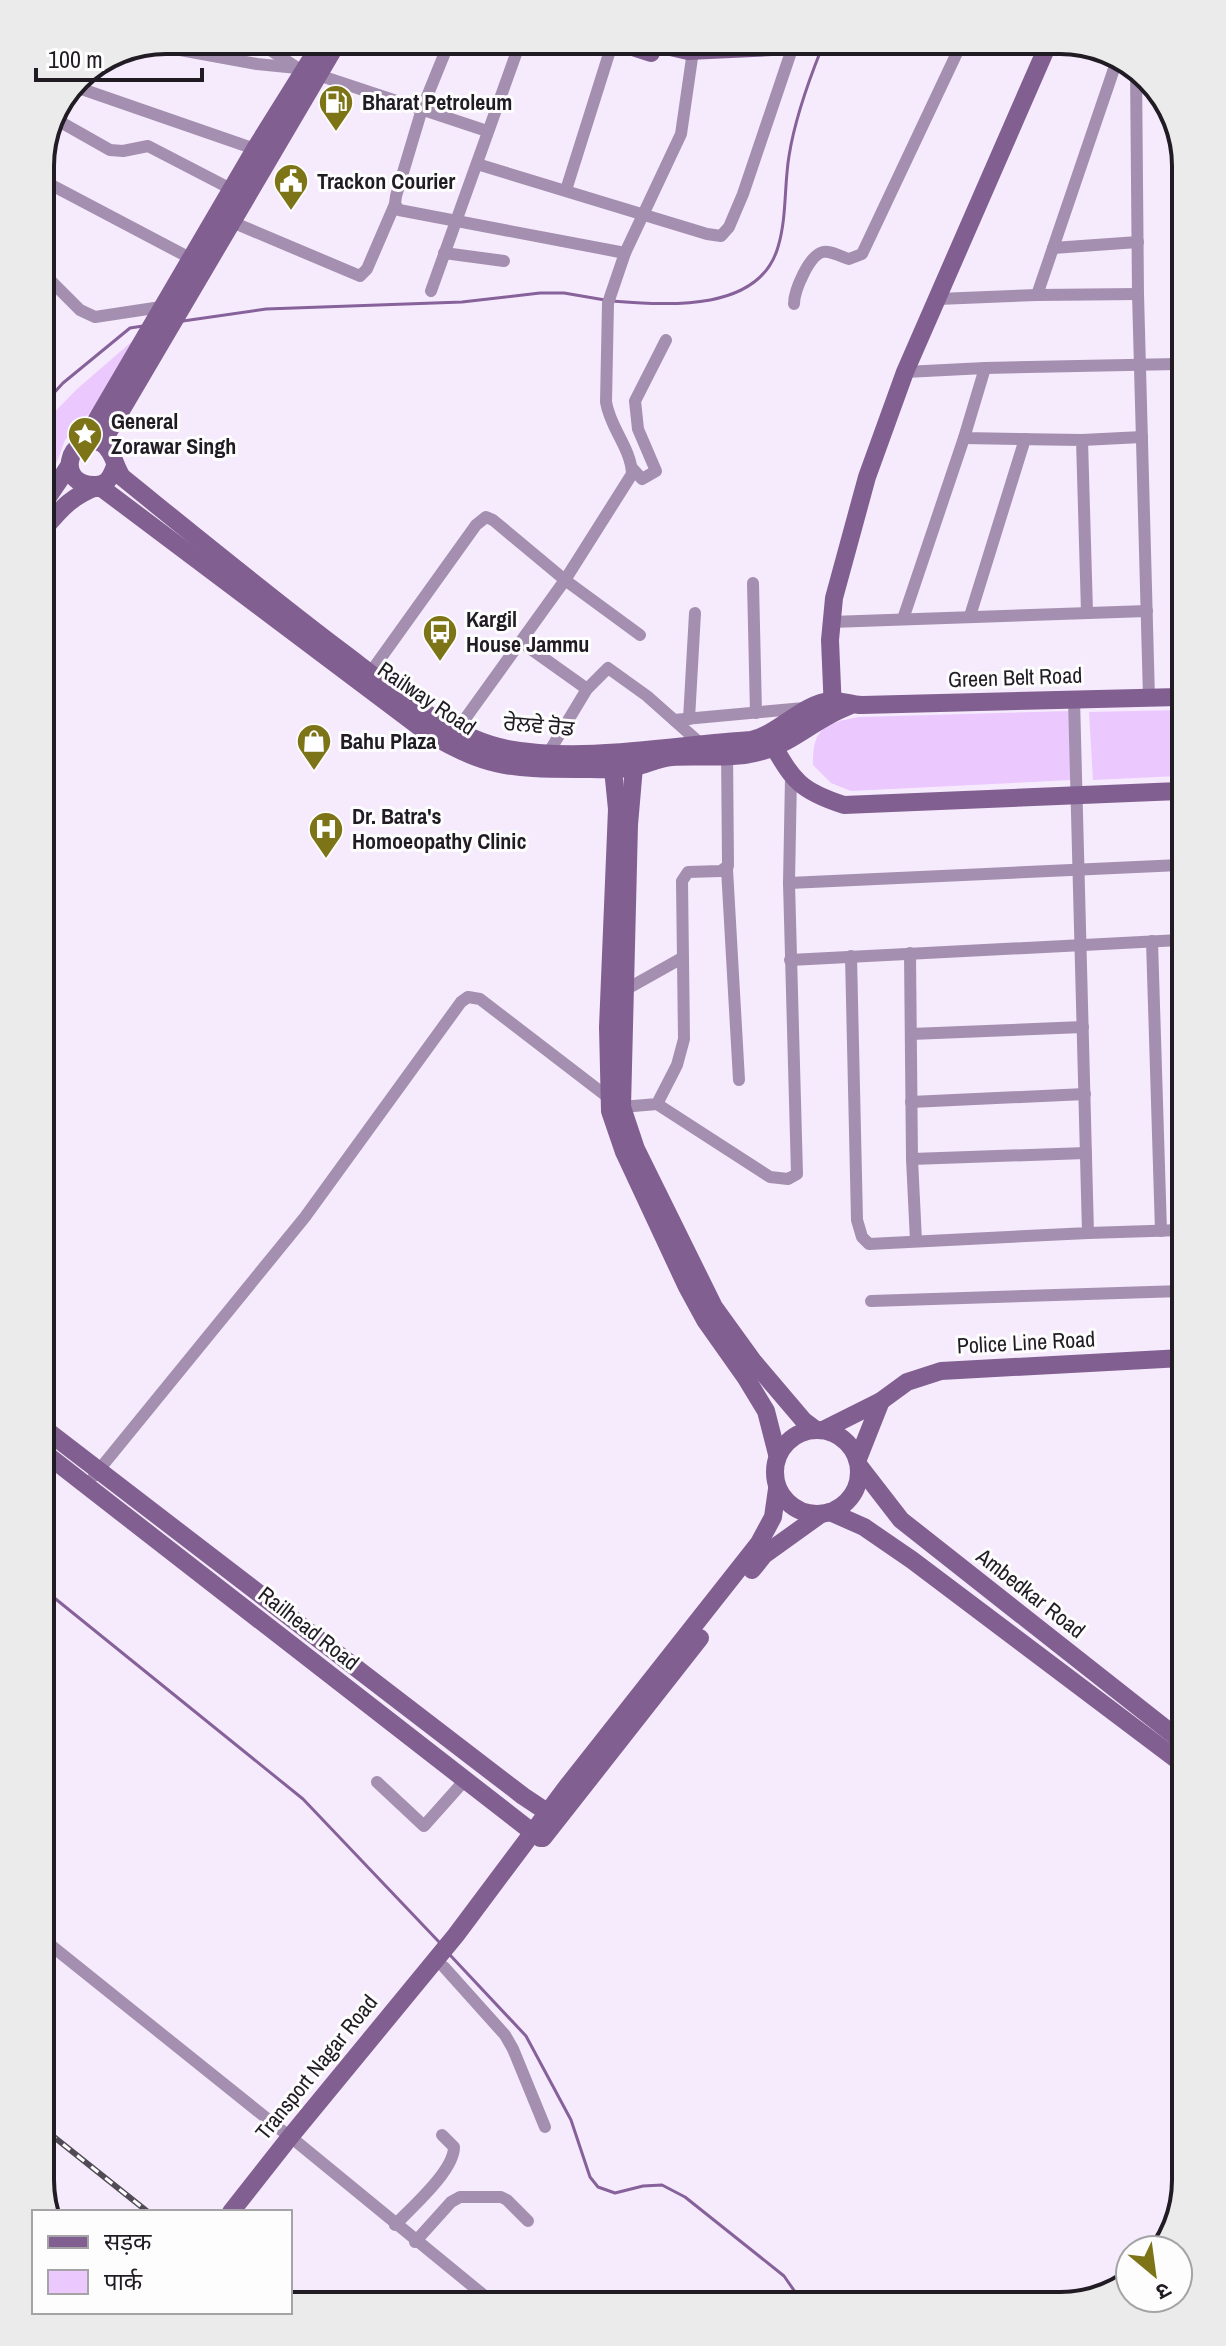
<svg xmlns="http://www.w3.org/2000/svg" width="1226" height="2346" font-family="'Archivo Narrow','Noto Sans Devanagari','Noto Sans Gurmukhi',sans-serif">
<rect width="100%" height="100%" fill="#f6ebfc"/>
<!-- green -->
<g fill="#ebc8fd">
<path d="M143,332l-40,66 -38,42 -13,35 -10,16 -1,-65 36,-37z"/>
<path d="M1179,710v66l-86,4 -4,-68z"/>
<path d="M1071,711v69l-220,11 -20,-8 -18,-18c-1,-37 12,-42 46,-48z"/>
</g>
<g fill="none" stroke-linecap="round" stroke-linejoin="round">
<!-- stream -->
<g stroke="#86619a" stroke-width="3">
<path d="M612,301c55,4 147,12 166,-54 9,-30 6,-61 11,-91 5,-32 20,-76 32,-106"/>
<path d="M183,321l83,-12 196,-7 78,-9h24l41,7"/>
<path d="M41,407l22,-24 67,-55 13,-2"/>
<path d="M47,1592l256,207 137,144"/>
<path d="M450,1955l76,81 45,84 19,57 8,10 17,6 28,-7 19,-1 23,12 99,79 16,23"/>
</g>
<!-- street -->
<g stroke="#a58fb1" stroke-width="12">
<path d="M255,40l41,27"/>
<path d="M450,40l-28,69 -26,87 -1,8 4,6 226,43"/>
<path d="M153,45l104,19 40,4 190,63"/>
<path d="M1118,57l-81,238 101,-1"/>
<path d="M1136,68l2,226 11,404"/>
<path d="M73,86l182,63"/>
<path d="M57,120l53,30 13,1 25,-5 83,43"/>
<path d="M477,164l230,70 14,2 8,-9 14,-33 51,-151"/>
<path d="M40,179l150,79"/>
<path d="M566,190l47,-149"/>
<path d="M232,222l128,54 7,-7 28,-65"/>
<path d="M1053,248l85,-6"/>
<path d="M444,253l60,8"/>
<path d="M41,266l8,13 -8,9"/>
<path d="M49,279l31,31 15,7 66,-10"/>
<path d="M431,291l90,-251"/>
<path d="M938,299l99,-4"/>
<path d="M794,304c0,-13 15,-49 29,-52 7,-2 18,5 26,7l13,-5 101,-214"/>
<path d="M985,368l192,-4"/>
<path d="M905,372l80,-4 -21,70 118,2 5,172"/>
<path d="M1082,440l60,-3"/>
<path d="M632,468l10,11 14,-8 -18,-42 -3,-28 31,-61"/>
<path d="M753,583l3,130"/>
<path d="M970,616l55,-177"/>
<path d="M903,619l61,-181"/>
<path d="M831,622l316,-11"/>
<path d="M640,635l-75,-55 67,-106c-1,-26 -22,-46 -26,-72l2,-99 17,-50 56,-119 12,-83"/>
<path d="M521,642l66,47"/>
<path d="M370,673l106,-148 10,-8 7,3 72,60 -108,150"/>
<path d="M689,719l6,-106"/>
<path d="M674,720l130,-12"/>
<path d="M549,752l38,-63 21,-21 39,28 54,48"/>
<path d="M727,869l12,211"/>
<path d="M789,883l391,-18"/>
<path d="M1152,941l9,290"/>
<path d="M910,953l2,206 4,82"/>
<path d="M851,956l6,264 5,17 7,7 219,-11 -14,-534"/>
<path d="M790,960l390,-20"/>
<path d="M625,990l57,-32"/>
<path d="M911,1034l172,-7"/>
<path d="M911,1102l174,-8"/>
<path d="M657,1104l113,73 18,2 9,-5 -8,-291 2,-106"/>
<path d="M622,1107l35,-3 20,-39 7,-26 -2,-158 6,-9 33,-1 7,-5 -1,-117"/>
<path d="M912,1159l174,-6"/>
<path d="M1088,1233l94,-3"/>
<path d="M871,1301l311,-10"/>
<path d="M94,1476l211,-259 156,-215 7,-5 12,2 129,99"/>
<path d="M377,1782l47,44 41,-46"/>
<path d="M48,1943l242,194"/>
<path d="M444,1967l61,68 8,14 32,78"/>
<path d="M298,2143l194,159"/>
<path d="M395,2225c17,-18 59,-54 59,-78l-12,-12"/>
<path d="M415,2242l36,-40 9,-5h41l6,3 21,21"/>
</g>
<!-- secondary -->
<g stroke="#816091" stroke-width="18">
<path d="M611,40l40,13"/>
<path d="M640,40l48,11 237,-11"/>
<path d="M83,443l172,-294 68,-109"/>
<path d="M102,443l237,-403"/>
<path d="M115,466c-4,11 -8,20 -21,19 -39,0 -27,-53 8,-42 12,9 12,22 20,34 73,59 145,118 219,174 48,36 108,87 167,98 76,14 165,-4 243,-9 28,-6 52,-37 80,-39 10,-1 20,4 31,4l317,-8"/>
<path d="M42,506l27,-40"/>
<path d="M42,531c19,-22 29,-35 57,-45l326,245c57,36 86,38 151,38 18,0 36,1 54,-1 15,-2 27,-10 42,-11 29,-2 62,3 91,-6 31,-9 55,-34 86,-45"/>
<path d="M833,711l-3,-71 4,-42 33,-121 38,-105 145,-332"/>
<path d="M769,739c24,40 28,51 75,66l335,-14"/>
<path d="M635,755l-6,70 -7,282 14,42 78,158 39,54 51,60 12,9"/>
<path d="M612,759l5,50 -9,218 2,84 14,41 63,135 18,33 41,58 20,33 11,43"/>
<path d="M825,1429l56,-28 26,-19 34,-11 241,-13"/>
<circle cx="817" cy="1472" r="42"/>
<path d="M46,1430l477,366 33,22"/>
<path d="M46,1454l494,384"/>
<path d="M858,1459l23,-58"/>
<path d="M860,1467l41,53 283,223"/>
<path d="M830,1512l34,15 48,33 272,205"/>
<path d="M752,1570l12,-15 57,-41"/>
<path d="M543,1838l157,-200"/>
<path d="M231,2212l59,-75 166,-202 113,-151 190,-241 14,-26 4,-28"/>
</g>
<!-- rail casing -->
<g stroke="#514b55" stroke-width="6">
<path id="rail" d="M49,2133l99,79"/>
</g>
<!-- rail -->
<use href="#rail" stroke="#fdfdfd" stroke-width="3" stroke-dasharray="9" stroke-linecap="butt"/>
</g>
<!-- icons -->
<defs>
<g id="fuel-pin" transform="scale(1.8)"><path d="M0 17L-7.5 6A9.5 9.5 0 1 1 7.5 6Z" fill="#7d7417" stroke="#fdfdfd"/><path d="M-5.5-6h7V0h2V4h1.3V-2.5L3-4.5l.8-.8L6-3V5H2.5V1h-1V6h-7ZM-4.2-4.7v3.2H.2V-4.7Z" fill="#fff"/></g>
<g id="civic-pin" transform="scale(1.8)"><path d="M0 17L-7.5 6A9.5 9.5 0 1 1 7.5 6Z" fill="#7d7417" stroke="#fdfdfd"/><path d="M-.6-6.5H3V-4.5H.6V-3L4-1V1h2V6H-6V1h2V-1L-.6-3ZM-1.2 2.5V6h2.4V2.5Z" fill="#fff"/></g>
<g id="sight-pin" transform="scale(1.8)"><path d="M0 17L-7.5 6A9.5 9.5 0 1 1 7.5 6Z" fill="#7d7417" stroke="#fdfdfd"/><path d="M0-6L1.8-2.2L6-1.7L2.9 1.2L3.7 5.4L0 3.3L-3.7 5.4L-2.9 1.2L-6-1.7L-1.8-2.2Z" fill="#fff"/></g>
<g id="bus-pin" transform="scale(1.8)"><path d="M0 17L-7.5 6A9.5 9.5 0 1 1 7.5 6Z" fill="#7d7417" stroke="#fdfdfd"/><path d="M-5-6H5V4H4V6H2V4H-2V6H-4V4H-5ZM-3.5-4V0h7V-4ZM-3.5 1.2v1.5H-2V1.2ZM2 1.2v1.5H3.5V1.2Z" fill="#fff"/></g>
<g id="shop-pin" transform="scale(1.8)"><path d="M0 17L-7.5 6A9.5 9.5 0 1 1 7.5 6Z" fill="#7d7417" stroke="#fdfdfd"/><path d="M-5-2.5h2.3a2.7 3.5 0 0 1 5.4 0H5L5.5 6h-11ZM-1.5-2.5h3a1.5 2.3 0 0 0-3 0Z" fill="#fff"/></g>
<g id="hospital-pin" transform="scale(1.8)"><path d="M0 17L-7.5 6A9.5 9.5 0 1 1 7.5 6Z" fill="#7d7417" stroke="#fdfdfd"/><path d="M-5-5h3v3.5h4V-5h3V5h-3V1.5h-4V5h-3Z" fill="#fff"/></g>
</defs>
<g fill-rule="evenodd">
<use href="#fuel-pin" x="336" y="102"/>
<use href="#civic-pin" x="291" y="181"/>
<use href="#sight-pin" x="85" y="434"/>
<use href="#bus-pin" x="440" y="632"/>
<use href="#shop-pin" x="314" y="741"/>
<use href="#hospital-pin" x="326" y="829"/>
</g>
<g text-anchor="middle" stroke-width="6" stroke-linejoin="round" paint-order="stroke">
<!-- poi labels -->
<g font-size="22" font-weight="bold" fill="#211c24" stroke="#fdfdfd" text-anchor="start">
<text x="362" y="110">Bharat Petroleum</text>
<text x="317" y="189">Trackon Courier</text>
<text x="111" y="429">General<tspan x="111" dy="25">Zorawar Singh</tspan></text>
<text x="466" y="627">Kargil<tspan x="466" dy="25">House Jammu</tspan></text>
<text x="340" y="749">Bahu Plaza</text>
<text x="352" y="824">Dr. Batra's<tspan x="352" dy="25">Homoeopathy Clinic</tspan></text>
</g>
<!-- street labels -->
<g font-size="22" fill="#211c24" stroke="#fdfdfd">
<text transform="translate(1015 677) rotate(-2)" y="8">Green Belt Road</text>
<text transform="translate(427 698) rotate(34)" y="8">Railway Road</text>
<text transform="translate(539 725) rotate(5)" y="8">ਰੇਲਵੇ ਰੋਡ</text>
<text transform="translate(1026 1342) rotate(-3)" y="8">Police Line Road</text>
<text transform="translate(1031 1593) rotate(38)" y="8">Ambedkar Road</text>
<text transform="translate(309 1628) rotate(38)" y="8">Railhead Road</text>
<text transform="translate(316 2067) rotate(-51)" y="8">Transport Nagar Road</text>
</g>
</g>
<!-- crop -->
<path d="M0 0H1226V2346H0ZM166 54H1060A112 112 0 0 1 1172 166V2180A112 112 0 0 1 1060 2292H166A112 112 0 0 1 54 2180V166A112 112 0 0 1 166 54Z" fill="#ebebec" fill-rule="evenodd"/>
<path fill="none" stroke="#211c24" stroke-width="4" d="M166 54H1060A112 112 0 0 1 1172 166V2180A112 112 0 0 1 1060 2292H166A112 112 0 0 1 54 2180V166A112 112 0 0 1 166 54Z"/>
<!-- legend -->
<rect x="32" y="2210" width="260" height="104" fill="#fdfdfd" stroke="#a5a3a6" stroke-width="2"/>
<rect x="48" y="2236" width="40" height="12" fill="#816091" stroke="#a5a3a6" stroke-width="2"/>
<text x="104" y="2250" font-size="24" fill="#211c24">सड़क</text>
<rect x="48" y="2270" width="40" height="24" fill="#ebc8fd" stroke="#a5a3a6" stroke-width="2"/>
<text x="104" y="2290" font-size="24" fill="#211c24">पार्क</text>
<!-- north arrow -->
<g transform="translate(1154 2274) rotate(151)"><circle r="38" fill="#fdfdfd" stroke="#a5a3a6" stroke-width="2"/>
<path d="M0-6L14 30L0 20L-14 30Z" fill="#7d7417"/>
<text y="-12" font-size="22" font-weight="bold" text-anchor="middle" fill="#211c24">उ</text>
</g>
<!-- scale -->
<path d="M36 68v12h166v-12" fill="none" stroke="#211c24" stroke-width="4"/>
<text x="48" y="68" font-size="24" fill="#211c24" stroke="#fdfdfd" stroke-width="6" paint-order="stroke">100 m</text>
</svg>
